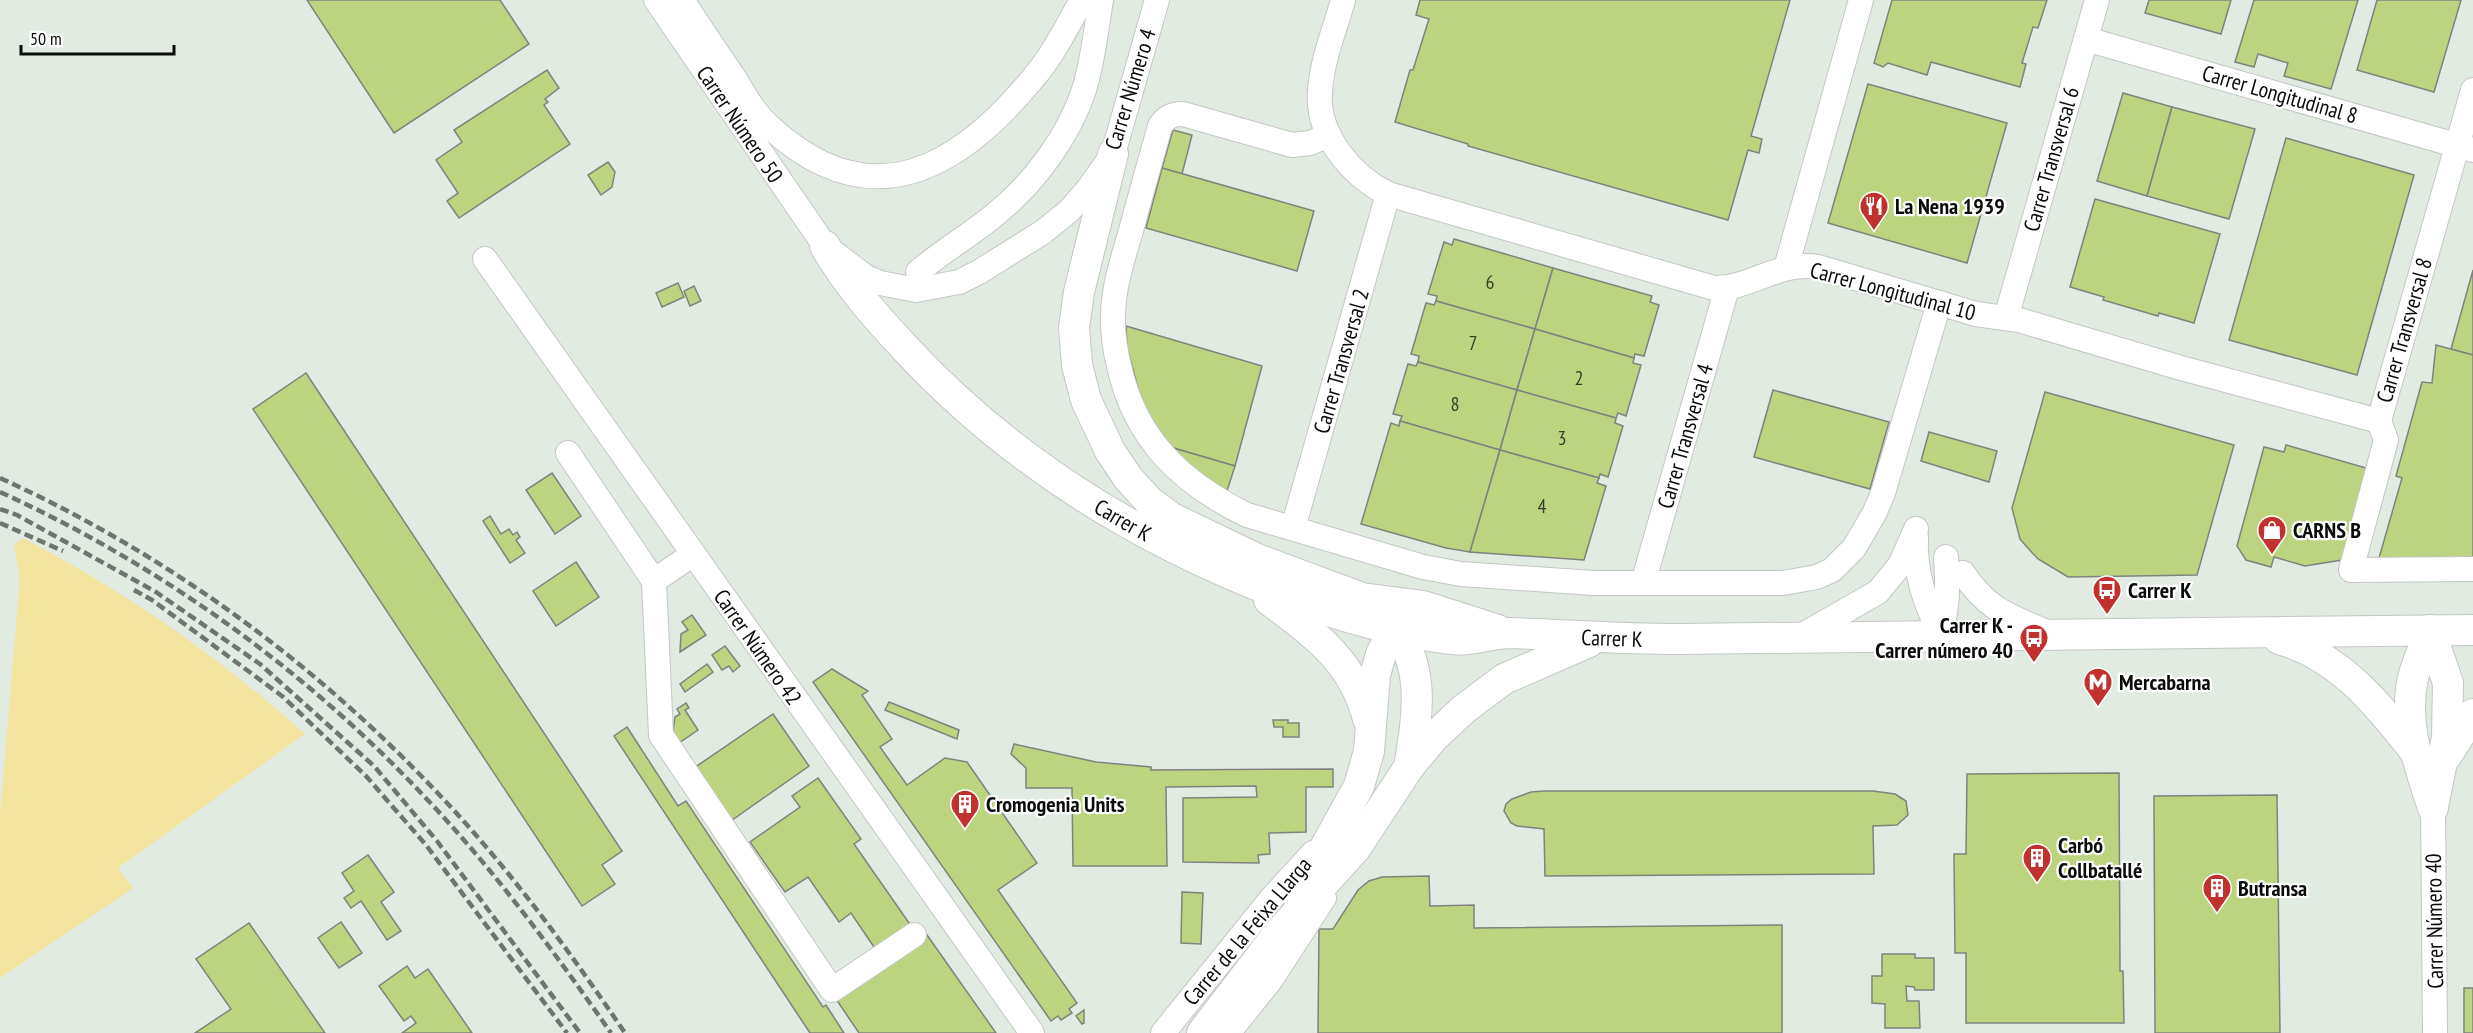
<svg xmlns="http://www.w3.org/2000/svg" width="2473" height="1033" font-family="'PT Sans Narrow',sans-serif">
<rect width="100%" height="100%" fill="#f2f6f2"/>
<!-- built -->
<rect fill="#e1ebe1" x="0" y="0" width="2473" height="1033"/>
<!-- green -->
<path fill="#f3e5a0" d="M23,538c103,54 195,118 282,196l-187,134 15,20 -133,90v-163l19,-226v-15l-5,-29z"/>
<!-- building -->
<g fill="#bcd480" stroke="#80827d" stroke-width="1.5">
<path d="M307,0h193l29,44 -135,89z"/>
<path d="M1420,0h370l-39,136 11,3 -3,14 -11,-3 -20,70 -260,-74v-2l-73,-22 15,-52h3l16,-51 -13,-4z"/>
<path d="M1892,0h155l-9,28 -5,-1 -11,36 4,1 -6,23 -89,-25 -4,13 -39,-12 -5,4 -9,-4z"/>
<path d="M2149,0h82l-10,34 -76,-21z"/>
<path d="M2254,0h104l-27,89 -47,-13 4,-13 -30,-9 -4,13 -19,-5z"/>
<path d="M2377,0h84l-27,92 -77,-22z"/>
<path d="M547,70l12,18 -14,11 3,3 -4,3 26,39 -111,74 -12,-17 11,-8 -22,-33 26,-18 -8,-12z"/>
<path d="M1868,84l139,39 -40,140 -139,-40z"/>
<path d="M2123,93l49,14 -25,89 -50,-15z"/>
<path d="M2172,107l83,22 -26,90 -82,-23z"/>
<path d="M1173,130l19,5 -10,39 -20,-6z"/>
<path d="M2286,138l128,37 -57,200 -128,-35z"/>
<path d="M608,162l7,10 -3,15 -11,8 -13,-20z"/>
<path d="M1162,168l152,43 -17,60 -151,-43z"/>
<path d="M2095,199l125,35 -26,89 -35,-10 -1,3 -55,-16 1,-3 -34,-10z"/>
<path d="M1454,239l99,29 -18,61 -99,-28 1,-5 -9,-2 16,-52 8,3z"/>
<path d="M1553,268l99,28 -2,6 9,3 -15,51 -9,-2 -1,4 -99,-29z"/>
<path d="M2473,270v85l-22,-6z"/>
<path d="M678,283l6,14 -22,10 -6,-14z"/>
<path d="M694,286l7,15 -11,5 -6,-15z"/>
<path d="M1436,301l99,28 -18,61 -99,-28 1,-6 -8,-2 15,-51 8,2z"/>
<path d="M1126,326l136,40 -27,100 -65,-19 -23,-35 -8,-20 -12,-45z"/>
<path d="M1535,329l99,29 -1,5 8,2 -15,51 -8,-3 -2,5 -99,-28z"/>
<path d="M2436,345l37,10v208l-94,-5 23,-80 -6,-2 26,-94 10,1z"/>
<path d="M1418,362l99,28 -17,60 -100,-29 2,-5 -9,-2 15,-50 8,2z"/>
<path d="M306,373l316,478 -20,14 13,19 -33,22 -329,-497z"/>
<path d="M1517,390l99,28 -1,5 8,3 -15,51 -8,-3 -1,4 -99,-28z"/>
<path d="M1773,390l116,32 -19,67 -116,-32z"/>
<path d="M2045,392l189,53 -37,130 -129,2 -30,-18 -12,-13 -6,-7 -8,-31z"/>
<path d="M1400,421l100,29 -30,102 -24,-4 -85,-24 30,-101 8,3z"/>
<path d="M1929,432l68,19 -8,31 -68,-21z"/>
<path d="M2286,445l87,25 -25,89 -43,7 -31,-9 -3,10 -25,-7 -9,-14 27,-99 20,5z"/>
<path d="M1170,447l65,19 -8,25 -23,-13z"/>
<path d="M1500,450l99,28 -2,5 9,3 -22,74 -114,-8z"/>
<path d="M552,473l29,43 -26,18 -29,-44z"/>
<path d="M490,516l11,18 8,-5 4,6 4,-3 3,5 -4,3 9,13 -15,10 -27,-42z"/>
<path d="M576,562l23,35 -43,29 -23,-35z"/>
<path d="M692,615l14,20 -26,17 1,-18 7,-4 -6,-8z"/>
<path d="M725,646l15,20 -7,6 -4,-6 -7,4 -10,-15z"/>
<path d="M707,664l6,8 -28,20 -5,-8z"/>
<path d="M832,669l36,22 -6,4 30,44 -12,8 27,38 38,-27 22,4 70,101 -39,27 79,113 -8,6 3,4 -11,7 -3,-4 -7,5 -238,-339z"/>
<path d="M889,702l70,28 -2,9 -72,-29z"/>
<path d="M686,703l3,5 -4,2 13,20 -22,15 -4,-6 3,-22 5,-3 -3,-5z"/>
<path d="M773,714l36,52 -81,57 -37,-53z"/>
<path d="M1273,720h15v3h11v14h-16v-10h-9z"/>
<path d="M627,727l51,79 8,-5 137,206 3,-2 18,28h-34l-196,-297z"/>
<path d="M1014,744l82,18 55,5v3l182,-1v18h-27v45l-37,1 1,21 -12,1 1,8 -76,-1v-64l74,-1 -1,-11 -90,1 1,79h-94l-1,-78h-46v-20l-15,-14z"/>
<path d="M2119,773l1,198h3l1,52h-158v-70h-11l-1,-99h12l1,-80z"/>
<path d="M818,778l43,61 -7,5 55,79 -2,7 -25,18 -8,-1 -23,-34 -12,9 -31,-45 -23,15 -35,-50 50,-35 -8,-11z"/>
<path d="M1544,791h329l22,3 11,7 2,14 -11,10 -24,1 1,48 -329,2 -1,-47 -27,-3 -6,-3 -7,-12 2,-7 6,-5 19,-7z"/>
<path d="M2277,795l3,238h-125l-1,-237z"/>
<path d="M368,855l26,37 -13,10 20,29 -14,9 -26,-39 -10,7 -7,-10 10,-7 -12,-18z"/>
<path d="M1429,876l1,30 44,-1v23l308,-3v108h-464l1,-104h14l25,-39 11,-9 13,-4z"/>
<path d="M1182,892l21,1 -2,51 -20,-1z"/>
<path d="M341,922l21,31 -23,15 -21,-30z"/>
<path d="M249,923l76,110h-130l36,-24 -35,-50z"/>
<path d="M927,935l69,98h-137l-23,-34z"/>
<path d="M1882,954h33v4h19v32h-19l-1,-3 -8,-1 1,15h12l1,27h-35v-24l-13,-1v-27h10z"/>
<path d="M407,966l8,12 13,-9 44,64h-70l14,-10 -5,-7 -7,5 -25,-35z"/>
<rect x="2464" y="988" width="9" height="45"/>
<path d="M1084,1010v13l-2,1 -6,-8z"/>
</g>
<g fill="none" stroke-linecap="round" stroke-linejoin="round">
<!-- minor casing -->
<g stroke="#c3c7c3" stroke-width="26">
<g id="minor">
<path d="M656,0l169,246 41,31 14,6 36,7 43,-8 20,-10 64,-40 26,-21 20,-23 24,-34 44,-154"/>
<path d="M682,0c17,26 35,53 53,79 10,17 20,35 35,48 101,93 189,42 264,-50 19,-22 33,-51 48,-77"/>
<path d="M1343,0c-8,29 -21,60 -23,91 -4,44 32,85 68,103l326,94c37,1 65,-28 104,-21l158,47 43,6 162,48 198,53"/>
<path d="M2086,39l387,111"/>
<path d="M2473,90l-94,331 7,19 -35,130 122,-1"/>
<path d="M1329,135l-19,8 -18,2 -109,-31c-11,0 -17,3 -23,12 -9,33 -19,67 -28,101 -6,22 -14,44 -17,66 -4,24 -2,49 4,73 16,73 62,117 128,149l176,52 38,7 132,9h190l34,-6 15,-7 22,-22 20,-34 9,-21 56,-190"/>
<path d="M485,259l547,774"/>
<path d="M1786,268l75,-268"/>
<path d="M918,272c25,-22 55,-38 80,-60 37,-30 71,-77 86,-122 9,-29 12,-60 17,-90"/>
<path d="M2006,318l91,-318"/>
<path d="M568,453l86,128"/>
<path d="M1293,528l95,-334"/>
<path d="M1916,537c-2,37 10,66 24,98"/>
<path d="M693,554l-39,27 7,154 171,255 82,-55"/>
<path d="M1963,573c25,38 47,43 86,60"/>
<path d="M1643,583l84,-295"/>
<path d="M1940,635c8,-26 8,-50 6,-78"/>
<path d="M1801,636l77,-44 22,-27 16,-36"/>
<path d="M2433,808l2,225"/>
<path d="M1163,1033l108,-134 42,-46"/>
<path d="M1228,1033l42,-52 54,-83"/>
</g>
</g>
<!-- major casing -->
<g stroke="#c3c7c3" stroke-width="32">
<g id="major">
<path d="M1113,154l-34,138 -5,36 3,37 9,35 24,51 18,27 21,23 23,17 85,41 105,39 61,8 75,24"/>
<path d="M825,246c22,38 50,70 80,102 102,110 230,190 369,244 58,22 116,40 177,47 19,3 40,-6 59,-6 57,2 113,6 169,6l794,-9"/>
<path d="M1269,600c46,35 84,60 99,119"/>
<path d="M1388,619c39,43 30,95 21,148"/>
<path d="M2430,630c-5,15 -13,32 -17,48 -10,46 6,87 20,130"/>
<path d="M2430,630l18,53 -1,54 -14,69"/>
<path d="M2279,639c60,17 97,63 134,110"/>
<path d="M2447,755l26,-41"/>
<path d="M1298,896l61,-110 10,-35 6,-76 6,-21 9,-17 7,-8 15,-6"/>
<path d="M1202,1033l75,-98 78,-86 54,-82 25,-30 30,-28 40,-30 85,-37"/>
</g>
</g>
<!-- minor -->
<use href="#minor" stroke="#fff" stroke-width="24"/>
<!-- major -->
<use href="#major" stroke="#fff" stroke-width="30"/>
<!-- rail -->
<g stroke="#707370" stroke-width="4.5" stroke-dasharray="9 4.5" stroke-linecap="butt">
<path d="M0,478c161,73 307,179 429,306 74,76 137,162 196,249"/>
<path d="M0,492c158,72 303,176 422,302 70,73 131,156 189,239"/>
<path d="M0,509l17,6 139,77 104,72 114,102 63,75 143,192"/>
<path d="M0,523l63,28"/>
<path d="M134,590l18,10 130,96 84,80 60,69 141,188"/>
</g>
</g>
<!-- icons -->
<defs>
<g id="restaurant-pin" transform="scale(1.5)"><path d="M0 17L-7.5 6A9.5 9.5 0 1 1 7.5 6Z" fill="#c1322f" stroke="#fff"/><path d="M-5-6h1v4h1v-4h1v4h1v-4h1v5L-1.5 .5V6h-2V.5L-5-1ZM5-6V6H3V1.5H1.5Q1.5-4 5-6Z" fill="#fff"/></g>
<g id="shop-pin" transform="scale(1.5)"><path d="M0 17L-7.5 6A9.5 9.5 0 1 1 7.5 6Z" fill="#c1322f" stroke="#fff"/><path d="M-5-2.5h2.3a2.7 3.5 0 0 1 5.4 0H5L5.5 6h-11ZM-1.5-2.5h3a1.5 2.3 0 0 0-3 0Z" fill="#fff"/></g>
<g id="bus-pin" transform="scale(1.5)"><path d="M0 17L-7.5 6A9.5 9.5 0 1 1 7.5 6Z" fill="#c1322f" stroke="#fff"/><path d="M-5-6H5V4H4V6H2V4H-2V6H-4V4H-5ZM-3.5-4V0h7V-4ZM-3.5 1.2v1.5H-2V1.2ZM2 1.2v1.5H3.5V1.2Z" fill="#fff"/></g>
<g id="metro-pin" transform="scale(1.5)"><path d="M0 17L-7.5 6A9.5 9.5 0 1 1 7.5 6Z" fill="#c1322f" stroke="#fff"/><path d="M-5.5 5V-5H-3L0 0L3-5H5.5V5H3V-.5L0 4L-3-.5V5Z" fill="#fff"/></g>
<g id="building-pin" transform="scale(1.5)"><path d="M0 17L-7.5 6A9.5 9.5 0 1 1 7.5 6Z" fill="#c1322f" stroke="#fff"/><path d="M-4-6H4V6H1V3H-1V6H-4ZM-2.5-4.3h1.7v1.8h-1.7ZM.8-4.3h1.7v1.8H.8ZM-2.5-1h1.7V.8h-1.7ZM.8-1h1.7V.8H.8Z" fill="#fff"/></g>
</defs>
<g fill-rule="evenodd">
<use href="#restaurant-pin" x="1874" y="206"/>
<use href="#shop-pin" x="2272" y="530"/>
<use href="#bus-pin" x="2107" y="590"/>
<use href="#bus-pin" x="2034" y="638"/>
<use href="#metro-pin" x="2098" y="682"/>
<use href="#building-pin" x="965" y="804"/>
<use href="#building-pin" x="2037" y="858"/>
<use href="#building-pin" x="2217" y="888"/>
</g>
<g text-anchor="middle" stroke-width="4.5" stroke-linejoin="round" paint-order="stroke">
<!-- number labels -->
<g font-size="20" fill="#363e28">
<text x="1490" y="289">6</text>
<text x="1473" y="350">7</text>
<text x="1579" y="385">2</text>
<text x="1455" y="411">8</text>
<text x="1562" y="445">3</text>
<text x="1542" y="513">4</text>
</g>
<!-- street labels -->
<g font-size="22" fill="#0a0c0a" stroke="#fff">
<text transform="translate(1130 89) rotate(-73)" y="8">Carrer Número 4</text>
<text transform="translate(2280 94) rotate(16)" y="8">Carrer Longitudinal 8</text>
<text transform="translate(740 124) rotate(56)" y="8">Carrer Número 50</text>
<text transform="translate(2051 159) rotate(-74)" y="8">Carrer Transversal 6</text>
<text transform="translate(1893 291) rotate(15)" y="8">Carrer Longitudinal 10</text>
<text transform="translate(2404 330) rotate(-74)" y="8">Carrer Transversal 8</text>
<text transform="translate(1341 361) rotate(-74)" y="8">Carrer Transversal 2</text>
<text transform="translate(1685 436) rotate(-74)" y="8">Carrer Transversal 4</text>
<text transform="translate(1123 520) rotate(30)" y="8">Carrer K</text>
<text transform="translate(1612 638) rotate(2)" y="8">Carrer K</text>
<text transform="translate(758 647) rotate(55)" y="8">Carrer Número 42</text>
<text transform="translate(2434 921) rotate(-91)" y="8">Carrer Número 40</text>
<text transform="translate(1247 931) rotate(-50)" y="8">Carrer de la Feixa Llarga</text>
</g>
<!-- poi labels -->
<g font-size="22" font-weight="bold" fill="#0a0c0a" stroke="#fff" text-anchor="start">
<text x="1895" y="214">La Nena 1939</text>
<text x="2293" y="538">CARNS B</text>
<text x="2128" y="598">Carrer K</text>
<text x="2013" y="633" text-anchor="end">Carrer K -<tspan x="2013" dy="25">Carrer número 40</tspan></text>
<text x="2119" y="690">Mercabarna</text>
<text x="986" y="812">Cromogenia Units</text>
<text x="2058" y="853">Carbó<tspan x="2058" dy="25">Collbatallé</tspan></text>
<text x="2238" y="896">Butransa</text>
</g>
</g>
<!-- scale -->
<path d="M21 45v9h153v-9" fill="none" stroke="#0a0c0a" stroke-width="3"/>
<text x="30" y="45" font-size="18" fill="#0a0c0a" stroke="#ffffff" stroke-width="4.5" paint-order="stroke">50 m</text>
</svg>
